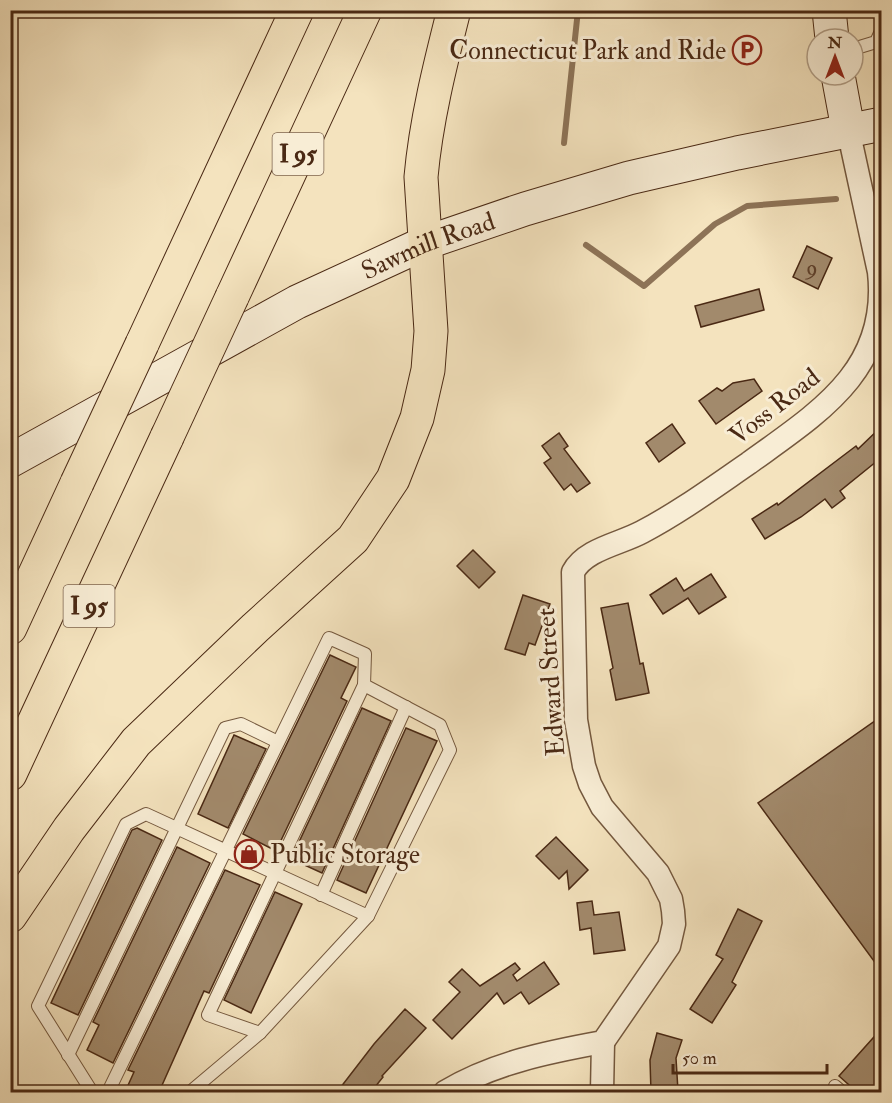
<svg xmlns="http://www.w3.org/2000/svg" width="892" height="1103" font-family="'IM FELL Double Pica',serif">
<rect width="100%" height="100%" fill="#f4e3be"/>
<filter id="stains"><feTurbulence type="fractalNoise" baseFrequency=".00333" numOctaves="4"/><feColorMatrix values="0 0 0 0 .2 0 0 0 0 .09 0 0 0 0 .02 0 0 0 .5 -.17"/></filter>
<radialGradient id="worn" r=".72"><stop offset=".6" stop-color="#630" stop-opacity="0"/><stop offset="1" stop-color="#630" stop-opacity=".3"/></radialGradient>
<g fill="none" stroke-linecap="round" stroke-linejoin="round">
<!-- stream -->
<g stroke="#8d7357" stroke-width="6">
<path d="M564,143l14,-133"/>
<path d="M586,245l58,41 71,-62 32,-18 89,-7"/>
</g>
</g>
<!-- building -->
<g fill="#a28a6c" stroke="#4a2914" stroke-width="1.5">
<path d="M807,246l25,12 -14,31 -25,-12z"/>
<path d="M759,289l5,21 -63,17 -6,-21z"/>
<path d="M754,379l8,12 -46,33 -17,-23 18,-13 5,3 11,-8z"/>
<path d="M672,424l13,19 -26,19 -13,-19z"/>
<path d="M882,426v31l-42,34 5,7 -13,10 -7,-9 -24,18 -36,22 -13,-20 25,-16 1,2 78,-59 2,3z"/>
<path d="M559,433l9,13 -4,3 26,34 -13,9 -6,-8 -7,6 -20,-27 7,-5 -9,-12z"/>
<path d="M473,550l22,22 -16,16 -22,-22z"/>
<path d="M711,574l15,23 -27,17 -11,-16 -25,16 -13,-19 26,-17 8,13z"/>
<path d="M523,595l27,9 -15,41 -6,-2 -4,12 -20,-6z"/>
<path d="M628,603l12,61 3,-1 6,30 -33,7 -6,-30 3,-2 -12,-60z"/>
<path d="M330,655l26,12 -15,31 6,3 -71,150 -33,-17z"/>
<path d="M362,708l29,13 -69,152 -31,-14z"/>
<path d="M882,716v256l-124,-169z"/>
<path d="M406,728l31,13 -71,152 -29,-13z"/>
<path d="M234,735l32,14 -38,79 -30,-14z"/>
<path d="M137,828l25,12 -84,175 -27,-12 81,-173z"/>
<path d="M556,837l32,33 -19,19 -2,-18 -8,8 -23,-23z"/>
<path d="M177,847l33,16 -97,200 -26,-13 12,-25 -6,-3z"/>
<path d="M225,870l35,15 -51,108 -5,-2 -45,101h-34l9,-20 -6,-2z"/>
<path d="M275,892l27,12 -51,109 -27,-13z"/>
<path d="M592,901l2,14 25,-3 6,38 -31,4 -3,-26 -11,2 -3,-27z"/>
<path d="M738,909l24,12 -30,61 4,3 -24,38 -22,-14 33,-50 -7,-4z"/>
<path d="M544,962l15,22 -30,20 -8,-12 -17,12 -7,-11 -45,46 -19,-19 27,-28 -11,-10 13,-13 18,17 35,-23 5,6 -7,6 4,6z"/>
<path d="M405,1009l21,19 -44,48 1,1 -12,15h-34l37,-48z"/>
<path d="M882,1028v64h-25l-18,-16z"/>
<path d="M657,1033l25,7 -6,18 2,33 -27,1 -1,-32z"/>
</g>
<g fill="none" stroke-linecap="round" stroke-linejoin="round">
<!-- lane casing -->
<g stroke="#74583e" stroke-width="14">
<g id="lane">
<path d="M853,49l23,-7 6,-13"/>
<path d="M321,895l85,-188"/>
<path d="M260,1033l-52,-18 156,-330"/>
<path d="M68,1055l157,-327 16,-4 37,18"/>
<path d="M835,1086l7,6"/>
<path d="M92,1092l-54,-86 88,-182 20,-10 222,102"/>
<path d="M108,1092l221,-454 36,16 -1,31 76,40 10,25 -82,166 -108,117 -70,59"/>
</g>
</g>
<!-- street casing -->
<g stroke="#74583e" stroke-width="25">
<g id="street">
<path d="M445,1092c48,-29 103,-40 158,-50l66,-96 5,-22 -1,-13 -2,-12 -13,-26 -56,-66 -12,-23 -6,-18 -8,-46 -3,-148c12,-23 47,-28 69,-40 38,-20 72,-45 107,-69 69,-50 141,-93 130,-191l-31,-143"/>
<path d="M602,1092l1,-50"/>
</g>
</g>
<!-- secondary casing -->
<g stroke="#4a2914" stroke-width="35">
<g id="secondary">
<path d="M829,10l3,29"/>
<path d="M838,75l10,54"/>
<path id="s1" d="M10,461l287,-159 128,-59 100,-34 104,-31 108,-25 145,-29"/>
</g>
</g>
<!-- highway casing -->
<g stroke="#4a2914" stroke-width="35">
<g id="highway">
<path d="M232,297l133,-287"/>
<path d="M142,344l155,-334"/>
<path d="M10,628l67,-145"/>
<path d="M10,774l157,-337"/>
<path d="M10,916l59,-87 67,-87 119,-114 98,-89 40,-60 24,-61 11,-48 3,-39 -10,-154c5,-56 19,-112 33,-167"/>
</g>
</g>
<!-- lane -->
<use href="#lane" stroke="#f8edd5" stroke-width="12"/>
<!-- street -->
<use href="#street" stroke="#f8edd5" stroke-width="22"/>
<!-- secondary -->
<use href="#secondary" stroke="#f8edd5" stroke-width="33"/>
<!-- highway -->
<use href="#highway" stroke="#f4e3be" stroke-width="33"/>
<!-- highway-bridge casing -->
<g stroke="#4a2914" stroke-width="35" stroke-linecap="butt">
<g id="highway-bridge">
<path d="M167,437l65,-140"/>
<path d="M77,483l65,-139"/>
</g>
</g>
<!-- highway-bridge -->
<use href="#highway-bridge" stroke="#f4e3be" stroke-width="33"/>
</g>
<!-- icons -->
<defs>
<g id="parking-ring" transform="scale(1.5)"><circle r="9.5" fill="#f8edd5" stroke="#8f2418" stroke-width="1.5"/><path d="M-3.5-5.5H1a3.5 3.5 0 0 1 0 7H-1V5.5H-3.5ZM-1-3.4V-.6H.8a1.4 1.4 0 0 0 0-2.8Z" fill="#8f2418"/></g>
<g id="shop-ring" transform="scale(1.5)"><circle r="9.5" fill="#f8edd5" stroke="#8f2418" stroke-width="1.5"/><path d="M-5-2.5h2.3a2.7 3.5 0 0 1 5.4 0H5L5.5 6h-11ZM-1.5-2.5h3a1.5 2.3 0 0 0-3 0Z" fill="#8f2418"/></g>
</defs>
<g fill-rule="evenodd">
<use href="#parking-ring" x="747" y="50"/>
<use href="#shop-ring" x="249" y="854"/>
</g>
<g text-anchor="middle" stroke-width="6" stroke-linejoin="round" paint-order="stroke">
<!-- number labels -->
<g font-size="22" fill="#60412a">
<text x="812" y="275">9</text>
</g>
<!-- shield labels -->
<g fill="#f8edd5" stroke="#7e644e" stroke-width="1.5">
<rect x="272.5" y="133" width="51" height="42" rx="4.5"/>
<rect x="63.5" y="585" width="51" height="42" rx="4.5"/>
</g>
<g font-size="24" font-weight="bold" fill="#4a2914">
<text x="298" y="162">I 95</text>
<text x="89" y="614">I 95</text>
</g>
<!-- poi labels -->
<g font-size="26" fill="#4a2914" stroke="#f8edd5" text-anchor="end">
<text x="726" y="59">Connecticut Park and Ride</text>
<text x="270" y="863" text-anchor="start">Public Storage</text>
</g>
<!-- street labels -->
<g font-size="26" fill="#4a2914" stroke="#f8edd5">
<text dy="9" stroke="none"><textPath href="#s1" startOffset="471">Sawmill Road</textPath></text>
<text transform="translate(774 406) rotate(-38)" y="9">Voss Road</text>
<text transform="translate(550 682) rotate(-94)" y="9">Edward Street</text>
</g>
</g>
<!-- margin -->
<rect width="892" height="1103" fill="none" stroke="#f4e3be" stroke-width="36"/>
<rect x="12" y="12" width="868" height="1079" fill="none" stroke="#4a2914" stroke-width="3"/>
<rect x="18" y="18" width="856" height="1067" fill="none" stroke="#4a2914" stroke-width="1.5"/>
<!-- north arrow -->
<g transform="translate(835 57)"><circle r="28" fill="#f8edd5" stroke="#b29f88" stroke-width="1.5"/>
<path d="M0-4.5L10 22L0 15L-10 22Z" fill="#8f2418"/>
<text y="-9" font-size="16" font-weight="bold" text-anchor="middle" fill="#4a2914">N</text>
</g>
<!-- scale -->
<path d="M673 1064v9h154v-9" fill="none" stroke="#4a2914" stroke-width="3"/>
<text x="682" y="1064" font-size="18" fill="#4a2914" stroke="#f8edd5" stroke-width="4.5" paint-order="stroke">50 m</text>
<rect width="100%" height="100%" filter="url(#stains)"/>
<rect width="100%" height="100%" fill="url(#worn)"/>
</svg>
